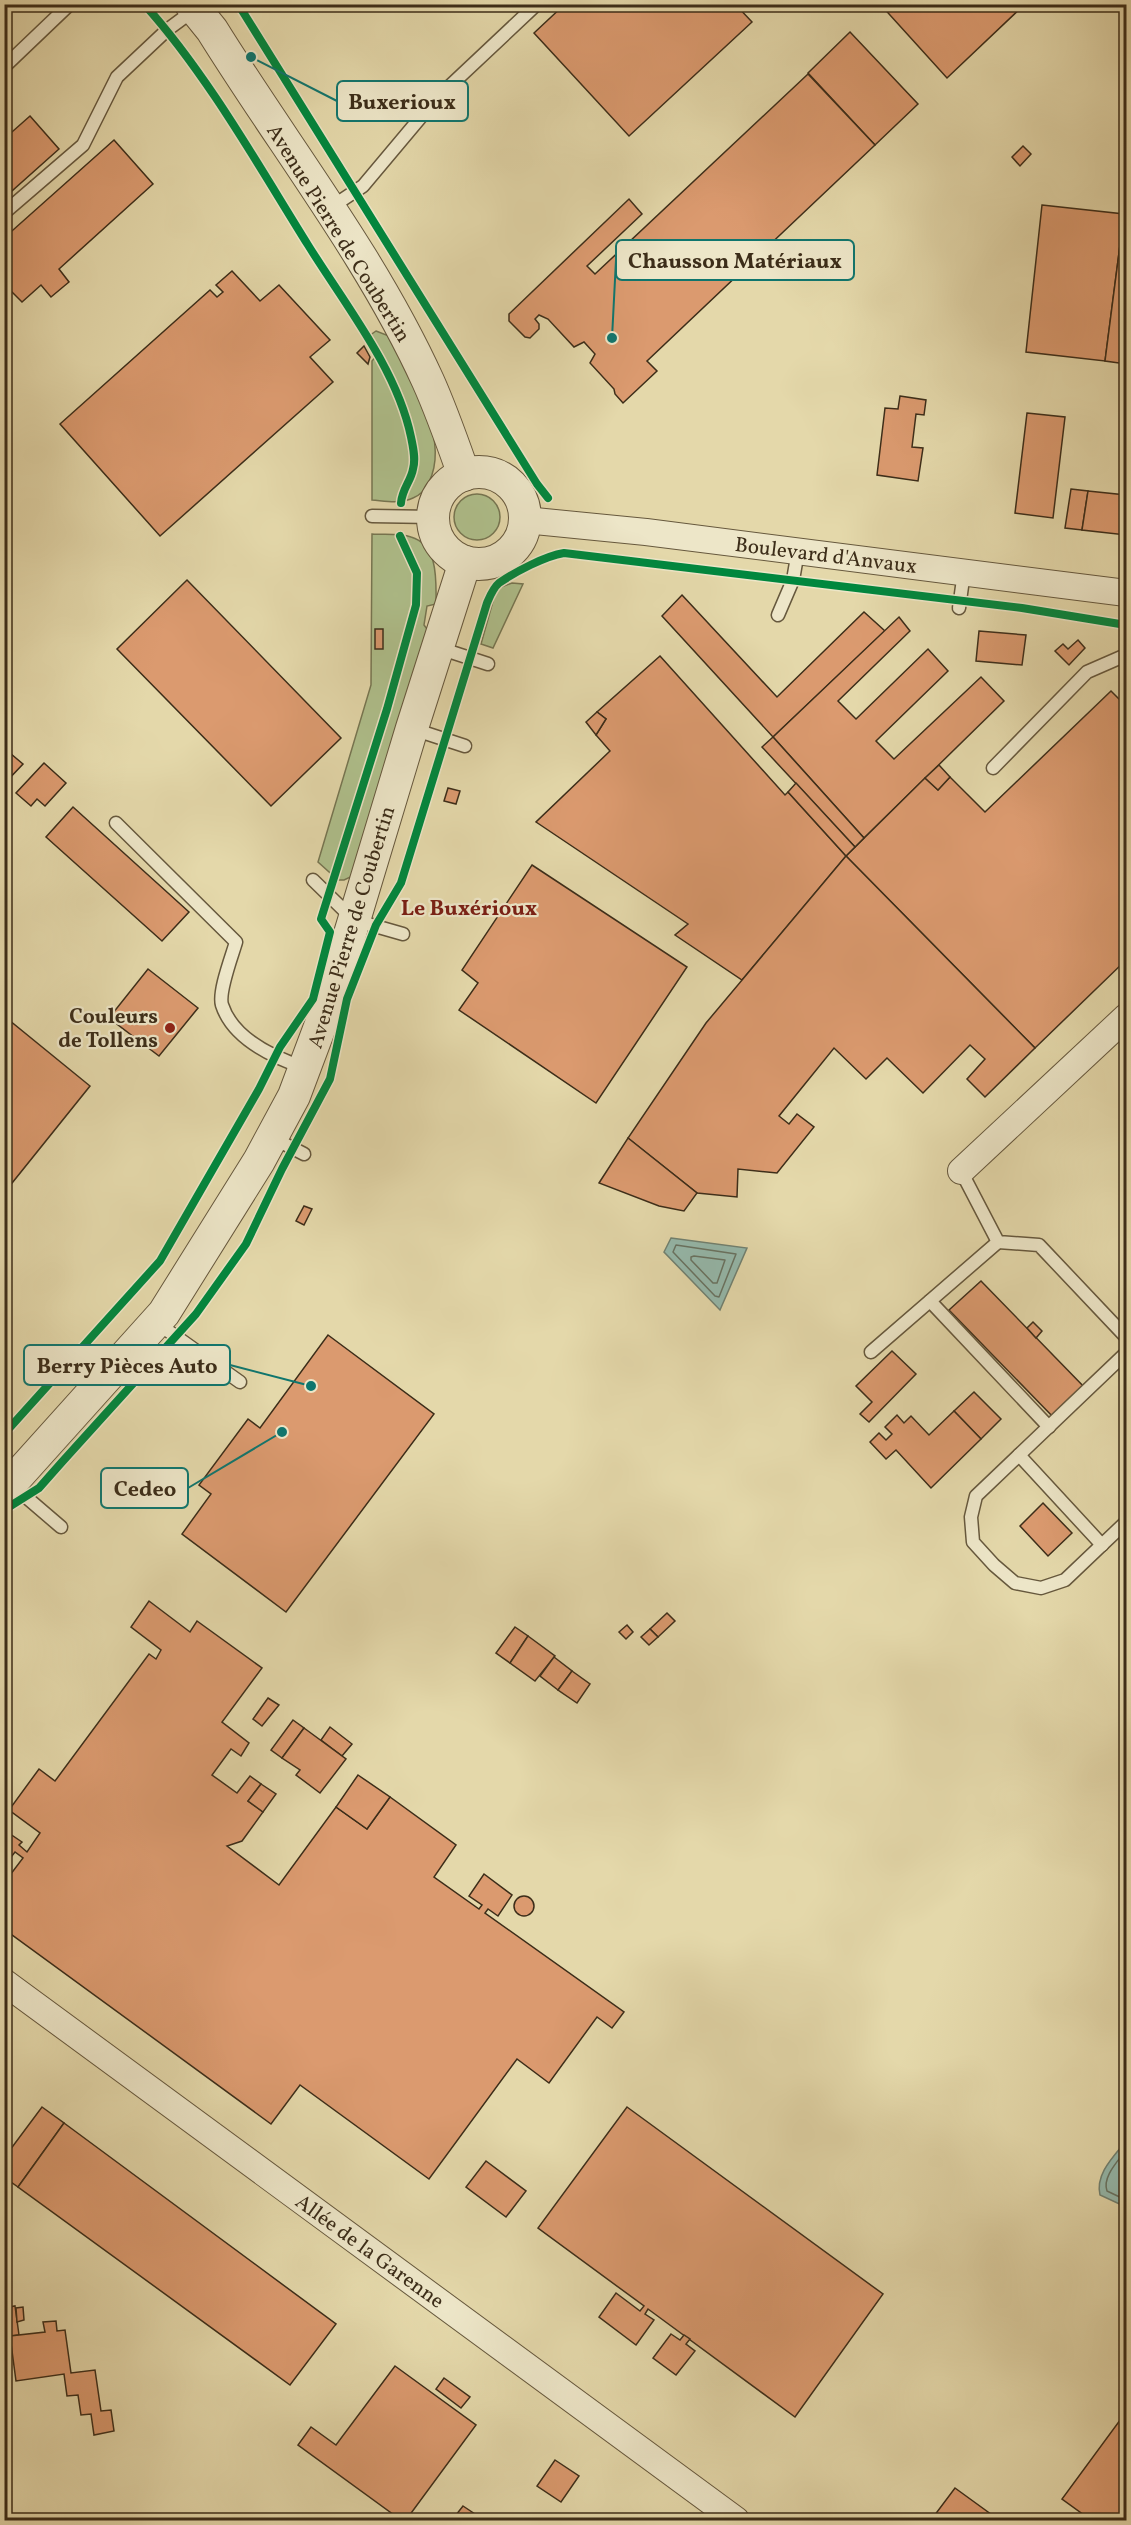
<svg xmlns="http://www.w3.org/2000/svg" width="1131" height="2525" font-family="Vollkorn,serif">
<rect width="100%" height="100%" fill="#e4d8aa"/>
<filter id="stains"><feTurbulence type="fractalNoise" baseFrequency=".00333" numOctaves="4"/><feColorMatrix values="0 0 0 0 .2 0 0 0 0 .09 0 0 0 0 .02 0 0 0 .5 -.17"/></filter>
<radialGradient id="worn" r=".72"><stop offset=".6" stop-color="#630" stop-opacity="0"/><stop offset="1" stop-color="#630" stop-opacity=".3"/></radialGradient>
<!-- green -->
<g fill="#afc08c" stroke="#767652" stroke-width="1.5">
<path d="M376,331l13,5c21,38 62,102 40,146 -4,8 -8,13 -16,16 -13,6 -27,3 -41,2v-139l7,-8 -10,-17z"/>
<circle cx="477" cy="517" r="23"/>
<path d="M372,534c12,1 28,-1 39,3 28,8 25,45 25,67l-9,2 -3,19 6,8 -73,241 -13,6h-6l-20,-18 53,-177z"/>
<path d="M512,583l11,1 -30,64 -12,-4 14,-50 6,-7z"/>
</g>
<!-- water -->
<g fill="#95b9ac" stroke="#718171" stroke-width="1.5">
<path d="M671,1238l76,10 -27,62 -56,-58z"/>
<path d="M1126,2141v66l-26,-12c-5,-21 14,-39 26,-54z"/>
</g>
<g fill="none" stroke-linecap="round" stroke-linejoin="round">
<!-- shore -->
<g stroke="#687362" stroke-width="1.5">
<path d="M676,1245l60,9 -17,43 -4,-1 -42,-44z"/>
<path d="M694,1256l31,4 -8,23h-4l-22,-23v-3z"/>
<path d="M1126,2150c-8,11 -24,27 -19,41l19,9"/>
</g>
</g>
<!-- building -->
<g fill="#db9a6f" stroke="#3c2d19" stroke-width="1.5">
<path d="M565,4h170l17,18 -123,114 -95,-103z"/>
<path d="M880,4h145l-78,74z"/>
<path d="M850,32l68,72 -43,41 -67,-72z"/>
<path d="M808,74l67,71 -228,216 10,10 -34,32 -8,-9 -1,-5 -24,-26 5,-9 -11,-12 -10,5 -26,-28 -9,-4 -4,4 4,5v5l-9,9 -5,-1 -16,-16v-7l120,-115 13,15 -55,52 8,8z"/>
<path d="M30,116l29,33 -55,49v-59z"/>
<path d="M114,140l39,44 -94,85 10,13 -18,15 -10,-12 -19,17 -18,-18v-46z"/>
<path d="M1023,146l8,8 -11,12 -8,-9z"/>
<path d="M1042,205l82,9 -19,147 -79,-9z"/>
<path d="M1124,214l2,1v149l-21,-3z"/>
<path d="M232,271l28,30 19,-16 51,55 -20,17 23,25 -173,154 -100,-112 150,-134 7,7 6,-5 -7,-7z"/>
<path d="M364,346l6,11 -2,7 -11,-11z"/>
<path d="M900,396l26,4 -2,15 -8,-1 -4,33 11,1 -5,33 -41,-6 8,-67 13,1z"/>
<path d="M1027,413l38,4 -12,101 -38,-5z"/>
<path d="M1071,489l17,2 -6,39 -17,-2z"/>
<path d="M1088,491l38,4v40l-44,-5z"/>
<path d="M187,580l154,158 -70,68 -154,-157z"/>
<path d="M682,595l95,102 87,-85 21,19 -112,106 -111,-121z"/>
<path d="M899,617l11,14 -72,70 18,18 72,-70 20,22 -72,70 18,18 87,-82 23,24 -140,137 -91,-101z"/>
<rect x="375" y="629" width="8" height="20"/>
<path d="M979,631l47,4 -4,30 -46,-4z"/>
<path d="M1078,640l7,8 -16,17 -14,-14 8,-7 5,5z"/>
<path d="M660,656l125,139 3,-3 58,64 -104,124 -67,-45 13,-11 -152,-102 74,-71 -14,-16 10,-16 -9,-7z"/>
<path d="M1111,691l15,15v254l-91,88 -189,-192 79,-78 13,12 12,-13 35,35z"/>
<path d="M597,712l9,7 -10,16 -10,-13z"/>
<path d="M773,737l91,101 -9,9 -93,-100z"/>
<path d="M4,748l19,16 -19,20z"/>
<path d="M44,763l22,20 -21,23 -8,-7 -6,7 -15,-13z"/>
<path d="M939,765l11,12 -12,13 -13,-12z"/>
<path d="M796,783l59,64 -9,9 -58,-64z"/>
<path d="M448,788l12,3 -4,13 -12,-3z"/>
<path d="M73,807l116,105 -27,29 -116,-104z"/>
<path d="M846,856l189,192 -50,49 -18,-18 18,-20 -15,-14 -47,48 -36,-35 -21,21 -32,-31 -55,68 10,8 8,-10 17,13 -37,46 -39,-4 -1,28 -40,-4 -69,-55 78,-115z"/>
<path d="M532,865l155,102 -91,136 -137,-93 19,-27 -16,-13z"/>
<path d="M148,969l50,39 -39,48 -50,-38z"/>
<path d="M4,1016l86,70 -86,107z"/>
<path d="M628,1138l69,55 -13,18 -25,-5 -60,-23z"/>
<path d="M304,1206l8,3 -8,16 -8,-4z"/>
<path d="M981,1281l106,109 -32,29 -106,-109z"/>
<path d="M1033,1322l9,9 -6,7 -9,-10z"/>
<path d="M328,1335l106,79 -148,198 -104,-78 29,-40 -12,-9 49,-66 12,9z"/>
<path d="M892,1351l24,23 -47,48 -9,-8 12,-12 -16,-16z"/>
<path d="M974,1392l27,27 -20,20 -27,-28z"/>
<path d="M954,1411l27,28 -50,49 -35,-38 -10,9 -16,-17 9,-9 7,7 6,-6 -7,-7 12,-12 7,8 7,-7 18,19z"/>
<path d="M1043,1503l29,30 -24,23 -28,-30z"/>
<path d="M149,1601l41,31 7,-11 65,47 -40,54 27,21 -8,13 -10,-7 -19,26 25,18 13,-17 11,8 -13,17 15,11 -21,29 -15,5 52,39 57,-78 31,22 23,-32 66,48 -22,32 45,32 3,-4 -13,-9 15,-22 28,21 -14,21 -10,-7 -3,4 139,99 -12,16 -15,-11 -48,66 -32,-24 -88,120 -129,-94 -29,39 -267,-195v-46l19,-25 -8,-6 -7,9 -4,-3v-28l18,12 -3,3 8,7 13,-19 -31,-23 30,-41 16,12 94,-127 7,5 5,-9 -30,-23z"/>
<path d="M667,1613l8,8 -17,16 -8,-8z"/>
<path d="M627,1625l6,7 -7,7 -7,-7z"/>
<path d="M515,1627l13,9 -18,27 -14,-10z"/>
<path d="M650,1629l8,8 -9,8 -8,-8z"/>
<path d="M528,1636l27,20 -20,25 -25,-18z"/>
<path d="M554,1657l18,14 -14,19 -18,-14z"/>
<path d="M572,1671l18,13 -13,19 -19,-13z"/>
<path d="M268,1698l11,7 -17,21 -9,-7z"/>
<path d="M293,1720l11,8 -22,30 -11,-8z"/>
<path d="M330,1727l22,17 -10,12 -21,-16z"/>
<path d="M304,1728l42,31 -26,34 -24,-18 4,-5 -18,-12z"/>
<path d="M358,1775l32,22 -23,32 -31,-22z"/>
<path d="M261,1784l15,10 -13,18 -15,-11z"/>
<circle cx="524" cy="1906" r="10"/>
<path d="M42,2107l22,16 -46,64 -14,-10v-19z"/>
<path d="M627,2107l256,187 -88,123 -147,-108 -3,5 9,6 -18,25 -37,-28 17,-24 24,18 4,-5 -106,-78z"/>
<path d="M64,2123l272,201 -46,61 -272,-198z"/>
<path d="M486,2161l40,30 -20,26 -40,-30z"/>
<path d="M15,2306l4,29 -15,2v-29z"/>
<path d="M23,2307l1,13 -7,2 -1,-14z"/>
<path d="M56,2321l1,10 8,-1 6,43 24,-3 6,41 10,-1 3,21 -20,4 -3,-21 -10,1 -3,-20 -11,1 -3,-22 -48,7 -6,-45 35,-4 -2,-10z"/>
<path d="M671,2334l9,6 4,-5 6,4 -4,5 9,7 -19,24 -23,-17z"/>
<path d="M395,2366l81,59 -70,95h-5l-103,-75 13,-18 25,18z"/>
<path d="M444,2378l26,19 -9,11 -25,-19z"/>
<path d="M1126,2412v108h-35l-29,-21z"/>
<path d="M555,2460l24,16 -18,26 -24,-16z"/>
<path d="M955,2488l44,32h-68z"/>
<path d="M463,2506l21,14h-32z"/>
</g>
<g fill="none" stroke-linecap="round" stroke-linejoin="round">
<!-- service casing -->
<g stroke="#66583d" stroke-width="15">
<g id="service">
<path d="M4,67l66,-63"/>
<path d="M330,208l33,-22 73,-87 101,-95"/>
<path d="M4,213l79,-68 34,-68 50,-47 27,-20"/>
<path d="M372,516l61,1"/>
<path d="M959,608l5,-36"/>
<path d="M778,615l15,-35 5,-29"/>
<path d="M439,648l49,16"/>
<path d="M413,729l52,17"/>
<path d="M993,768l94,-96 39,-17"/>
<path d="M116,823l120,119c-4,14 -18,50 -14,63 11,34 53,53 83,63"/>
<path d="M313,880l41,40 49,14"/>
<path d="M273,1138l31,16"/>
<path d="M961,1171l37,71 41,3 87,92"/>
<path d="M930,1301l119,126"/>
<path d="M157,1323l83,59"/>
<path d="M871,1352l127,-110"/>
<path d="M1126,1353l-150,143 -5,21 2,25 21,23 21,18 26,5 24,-8 61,-58"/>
<path d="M1019,1455l83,90"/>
<path d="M12,1485l49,42"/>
</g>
</g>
<!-- minor casing -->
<g stroke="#66583d" stroke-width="28">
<g id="minor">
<path d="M525,520l121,12 480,61"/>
<path d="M961,1171l165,-154"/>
<path d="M4,1982l732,538"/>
</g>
</g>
<!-- tertiary casing -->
<g stroke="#66583d" stroke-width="34">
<g id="tertiary">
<path d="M191,4l21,26c72,116 159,226 216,351 14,31 25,63 36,94"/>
<circle cx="479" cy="518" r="46"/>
<path d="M4,1491l160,-178 95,-152 35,-65 36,-96 82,-272 53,-166"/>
</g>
</g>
<!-- service -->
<use href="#service" stroke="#ede6c8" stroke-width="12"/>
<!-- minor -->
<use href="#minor" stroke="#ede6c8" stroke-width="26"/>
<!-- tertiary -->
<use href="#tertiary" stroke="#ede6c8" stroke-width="32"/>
<!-- cycleway casing -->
<g stroke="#ede6c8" stroke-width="11">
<g id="cycleway">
<path d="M144,4c63,70 114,161 164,241 36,58 89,124 103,192 2,10 5,22 2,32 -2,12 -11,20 -12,34"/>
<path d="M238,4l299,480 11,14"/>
<path d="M4,1434l156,-173 99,-172 21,-42 33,-48 17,-67 -9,-13 66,-210 29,-104 1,-32 -17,-37"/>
<path d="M4,1510l35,-22 23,-26 134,-148 50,-70 36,-75 48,-90 17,-80 29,-74 25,-42 86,-280c3,-7 6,-15 12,-20 16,-11 46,-27 65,-30l458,55 104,17"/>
</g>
</g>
<!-- cycleway -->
<use href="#cycleway" stroke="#00873e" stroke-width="8"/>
</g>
<!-- markers -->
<circle fill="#8f2418" stroke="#ede6c8" stroke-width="2" cx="170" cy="1028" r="6"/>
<g text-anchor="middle" stroke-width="4.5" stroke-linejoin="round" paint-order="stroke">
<!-- street labels -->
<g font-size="21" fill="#3c2d19" stroke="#ede6c8">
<text transform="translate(339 233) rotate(58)" y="7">Avenue Pierre de Coubertin</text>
<text transform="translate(826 555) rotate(7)" y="7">Boulevard d'Anvaux</text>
<text transform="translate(351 927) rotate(-73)" y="7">Avenue Pierre de Coubertin</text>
<text transform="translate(370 2251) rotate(36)" y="7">Allée de la Garenne</text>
</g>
<!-- poi labels -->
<g font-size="21" font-weight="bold" fill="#3c2d19" stroke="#ede6c8" text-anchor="end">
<text x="158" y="1023">Couleurs<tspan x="158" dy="24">de Tollens</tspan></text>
</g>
<!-- neighbourhood labels -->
<g font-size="22" font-weight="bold" fill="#7a1f14" stroke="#ede6c8">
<text x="469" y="915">Le Buxérioux</text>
</g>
</g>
<!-- callouts -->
<path fill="none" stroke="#0f766e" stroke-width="2" d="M251 57L337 101M612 338L616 260M311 1386L230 1365M282 1432L188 1488"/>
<g fill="#0f766e" stroke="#ede6c8" stroke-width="2">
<circle cx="251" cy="57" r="6"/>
<circle cx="612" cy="338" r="6"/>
<circle cx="311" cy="1386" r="6"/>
<circle cx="282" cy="1432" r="6"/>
</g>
<g fill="#ede6c8" stroke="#0f766e" stroke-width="2">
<rect x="337" y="81" width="131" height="40" rx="6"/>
<rect x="616" y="240" width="238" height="40" rx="6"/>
<rect x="24" y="1345" width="206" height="40" rx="6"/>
<rect x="101" y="1468" width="87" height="40" rx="6"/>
</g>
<g font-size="22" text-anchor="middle" font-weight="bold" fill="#3c2d19">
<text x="402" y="109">Buxerioux</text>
<text x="735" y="268">Chausson Matériaux</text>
<text x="127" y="1373">Berry Pièces Auto</text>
<text x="145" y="1496">Cedeo</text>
</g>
<!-- margin -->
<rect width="1131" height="2525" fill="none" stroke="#e4d8aa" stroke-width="24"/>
<rect x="6" y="6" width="1119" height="2513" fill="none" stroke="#3c2d19" stroke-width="3"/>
<rect x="12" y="12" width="1107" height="2501" fill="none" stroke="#3c2d19" stroke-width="1.5"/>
<rect width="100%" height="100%" filter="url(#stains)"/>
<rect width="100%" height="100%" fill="url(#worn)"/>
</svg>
